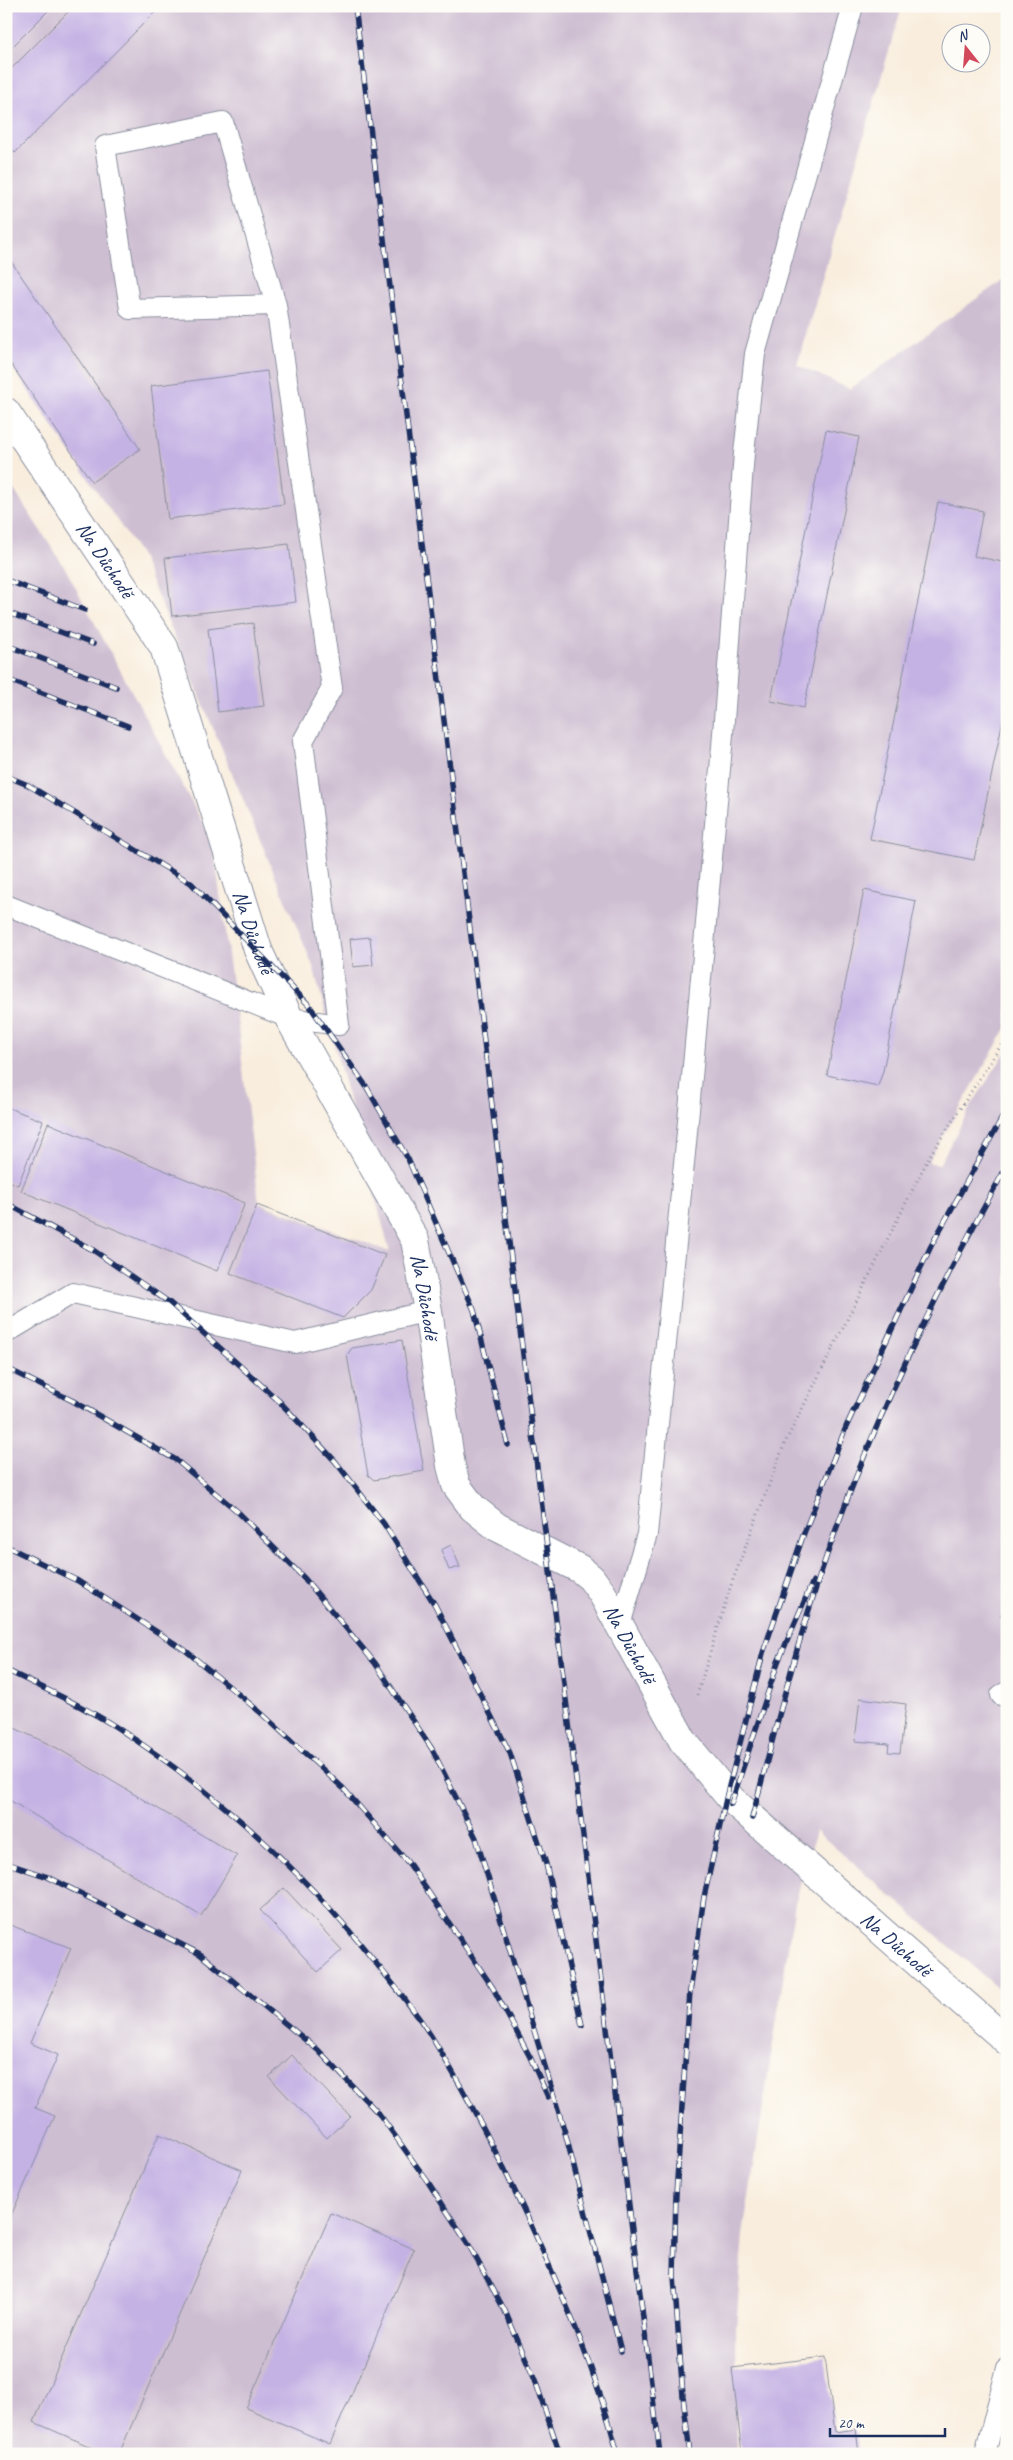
<svg xmlns="http://www.w3.org/2000/svg" width="1013" height="2460" font-family="Caveat,sans-serif">
<rect width="100%" height="100%" fill="#fdfcf7"/>
<filter id="ink" filterUnits="userSpaceOnUse"><feTurbulence type="fractalNoise" baseFrequency=".02" numOctaves="2"/><feDisplacementMap in="SourceGraphic" scale="10" xChannelSelector="R" yChannelSelector="G"/><feConvolveMatrix kernelMatrix="1 2 1 2 8 2 1 2 1" color-interpolation-filters="sRGB"/></filter>
<filter id="wash" filterUnits="userSpaceOnUse"><feTurbulence type="fractalNoise" baseFrequency=".0096" numOctaves="4" result="noise"/><feDisplacementMap in="SourceGraphic" scale="20" xChannelSelector="R" yChannelSelector="G"/><feGaussianBlur stdDeviation="1.12" result="paint"/><feColorMatrix in="noise" values="0 0 0 0 0 0 0 0 0 0 0 0 0 0 0 0 0 1.4 0 .05"/><feComposite in="paint" operator="in"/></filter>
<g filter="url(#wash)">
<rect width="100%" height="100%" fill="#f9eede"/>
<!-- industrial -->
<path fill="#cebed2" d="M54,6h848l-105,359 53,24 157,-112v750l-79,135 11,3 32,-59 36,-56v946l-191,-165 -21,72 -52,332 -7,93 1,126h-731v-1976l59,90 148,274 25,186 21,175 131,49 -77,-286 -173,-412 -134,-196v-305z"/>
<g id="blocks">
<!-- building -->
<g fill="#c5b2e4">
<path d="M8,6h45l-47,47v-45z"/>
<path d="M74,6h87l-146,147 -9,-9v-70z"/>
<path d="M6,254l134,195 -48,33 -86,-125z"/>
<path d="M267,371l17,133 -116,15 -17,-133z"/>
<path d="M826,430l33,7 -55,271 -33,-7z"/>
<path d="M938,502l45,9 -9,45 33,7v137l-33,160 -104,-21z"/>
<path d="M289,544l7,58 -124,14 -7,-58z"/>
<path d="M253,623l11,83 -46,6 -10,-83z"/>
<path d="M864,890l52,11 -33,170 -5,15 -51,-11z"/>
<path d="M370,937l3,28 -20,2 -3,-28z"/>
<path d="M6,1107l37,14 -25,64 -12,-5z"/>
<path d="M48,1123l197,80 -28,68 -196,-80z"/>
<path d="M257,1205l128,50 -14,35 -28,28 -113,-45z"/>
<path d="M402,1340l22,131 -50,9 -6,-5 -21,-120 5,-7z"/>
<path d="M451,1545l9,22 -11,3 -8,-20z"/>
<path d="M1007,1604v16l-7,-4z"/>
<path d="M860,1698l46,6 -6,49 -12,-1 1,-8 -34,-3z"/>
<path d="M6,1724l51,24 180,108 -36,60 -195,-118z"/>
<path d="M284,1888l58,62 -24,22 -58,-62z"/>
<path d="M10,1925l61,23 -41,95 28,12 -23,53 20,8 -49,111v-292z"/>
<path d="M292,2055l58,61 -23,22 -58,-61z"/>
<path d="M159,2134l83,36 -123,284h-12l-73,-32z"/>
<path d="M331,2213l83,36 -84,195 -84,-36z"/>
<path d="M825,2357l10,75 21,-3 3,25h-117l-10,-86z"/>
</g>
</g>
</g>
<g filter="url(#ink)">
<use href="#blocks" fill-opacity="0" stroke="#8a8e9e" stroke-width="1"/>
<g fill="none" stroke-linecap="round" stroke-linejoin="round">
<!-- service casing -->
<g stroke="#8a8e9e" stroke-width="22">
<g id="service">
<path d="M6,905l283,113 50,7 -36,-284 29,-53 -56,-383 -53,-183 -118,24 25,163 146,-4"/>
<path d="M6,1333l67,-40 222,50 133,-32"/>
<path d="M620,1625l27,-91 39,-391 36,-396 22,-294 11,-99 98,-348"/>
<path d="M1001,1695l6,-3"/>
<path d="M985,2454l22,-86"/>
</g>
</g>
<!-- minor casing -->
<g stroke="#8a8e9e" stroke-width="30">
<g id="minor">
<path id="s1" d="M6,412l158,235 94,303 31,68 126,222 13,71 23,155 5,19 17,23 24,19 83,42 11,9 11,15 81,148 49,59 275,241"/>
</g>
</g>
<!-- path -->
<path stroke="#8a8e9e" stroke-width="3" stroke-dasharray="1 4" stroke-linecap="butt" d="M697,1695l33,-107 54,-143 145,-288 78,-121"/>
<!-- service -->
<use href="#service" stroke="#fff" stroke-width="20"/>
<!-- minor -->
<use href="#minor" stroke="#fff" stroke-width="28"/>
<!-- rail casing -->
<g stroke="#1b2f5e" stroke-width="5.5">
<g id="rail">
<path d="M355,6l305,2448"/>
<path d="M6,580l79,30"/>
<path d="M6,612l87,32"/>
<path d="M6,645l110,42"/>
<path d="M6,679l122,47"/>
<path d="M6,776l22,9 163,98 118,122 57,81 42,73 66,151 34,135"/>
<path d="M6,1203l87,47 77,53 109,98 56,60 49,63 51,81 75,148 36,111 36,161"/>
<path d="M6,1368l67,33 103,59 61,51 68,68 70,84 57,86 44,89 90,298 55,215"/>
<path d="M6,1546l72,35 107,69 76,63 82,75 67,77 83,123 37,69 18,40"/>
<path d="M6,1670c37,18 76,35 110,57 99,64 186,143 259,235 19,23 40,48 56,74 37,59 69,123 99,187 35,76 66,149 88,231"/>
<path d="M731,1804l47,-142 35,-81"/>
<path d="M752,1818c26,-98 50,-198 86,-294 46,-125 103,-242 169,-358"/>
<path d="M6,1863l42,14 152,77 118,96 62,65 48,67 42,65 35,64 30,69 25,74"/>
<path d="M690,2454l-7,-58 -9,-120 2,-82 14,-203 14,-94 23,-103 36,-141 41,-120 42,-106 85,-181 76,-137"/>
</g>
</g>
<!-- rail -->
<use href="#rail" stroke="#fdfcf7" stroke-width="4" stroke-dasharray="11" stroke-linecap="butt"/>
</g>
</g>
<g text-anchor="middle" stroke-width="5" stroke-linejoin="round" paint-order="stroke">
<!-- street labels -->
<g font-size="21" fill="#1b2f5e" stroke="#fdfcf7">
<text dy="7" stroke="none"><textPath href="#s1" startOffset="178">Na Důchodě</textPath></text>
<text dy="7" stroke="none"><textPath href="#s1" startOffset="582">Na Důchodě</textPath></text>
<text dy="7" stroke="none"><textPath href="#s1" startOffset="988">Na Důchodě</textPath></text>
<text dy="7" stroke="none"><textPath href="#s1" startOffset="1422">Na Důchodě</textPath></text>
<text dy="7" stroke="none"><textPath href="#s1" startOffset="1828">Na Důchodě</textPath></text>
</g>
</g>
<!-- margin -->
<rect width="1013" height="2460" fill="none" stroke="#fdfcf7" stroke-width="25"/>
<!-- north arrow -->
<g transform="translate(966 48) rotate(343)"><circle r="24" fill="#fdfcf7" stroke="#a3aaba"/>
<path d="M0-4L9 19L0 12L-9 19Z" fill="#d1495b"/>
<text y="-8" font-size="14" font-weight="bold" text-anchor="middle" fill="#1b2f5e">N</text>
</g>
<!-- scale -->
<path d="M830 2428v8h115v-8" fill="none" stroke="#1b2f5e" stroke-width="2.5"/>
<text x="838" y="2428" font-size="15" fill="#1b2f5e" stroke="#fdfcf7" stroke-width="4" paint-order="stroke">20 m</text>
</svg>
